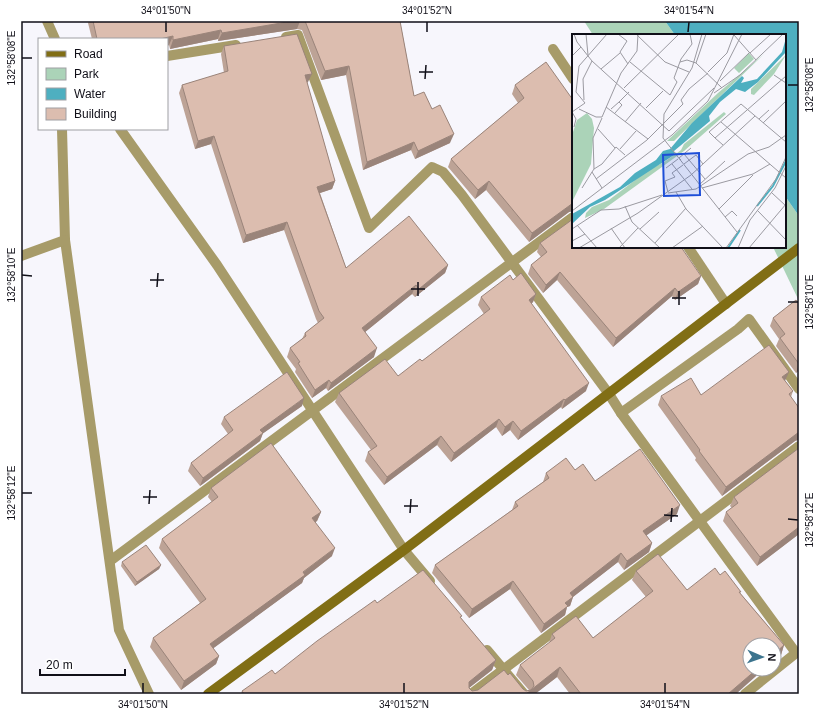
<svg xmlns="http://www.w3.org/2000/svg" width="820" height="715" font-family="Arial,sans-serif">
<rect width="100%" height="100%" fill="#f7f6fc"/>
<!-- green -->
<g fill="#abd3b8">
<path d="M584,21h81l10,14h-82z"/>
<path d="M785,196l14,20v85l-26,-54h12z"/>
</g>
<!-- water -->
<path fill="#4eafc0" d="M665,21h134v195l-14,-20v-161h-110z"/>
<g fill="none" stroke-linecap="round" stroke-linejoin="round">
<!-- street -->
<g stroke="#a79b69" stroke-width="10">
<path d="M47,21l8,18"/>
<path d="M286,37l12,-2 71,193 63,-61 11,5 19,23 147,199 12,19 117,-84 11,-10 50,70"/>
<path d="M553,49l20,30"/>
<path d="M167,56l69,-11"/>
<path d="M62,129l3,111 54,390 30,64"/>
<path d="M120,129l97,136 187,285 26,31"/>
<path d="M688,247l38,57"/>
<path d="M21,256l44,-16"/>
<path d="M621,413l175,240 -51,41"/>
<path d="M110,561l463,-344"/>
<path d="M487,650l37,44"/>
<path d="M471,694l328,-248"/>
</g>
<!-- secondary -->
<path stroke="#816e15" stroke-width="10" d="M208,694l196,-144 395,-302"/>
</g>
<!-- wall -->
<g fill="#bda396">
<path d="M89,21h311l14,75 18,13 18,34 -35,16 -4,-9 -48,20 -17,-95 -25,5 -19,-50 -5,-1 -79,12v-2l-48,10 -1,-4 -2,1v-7h-75l-4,-16z"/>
<path d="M224,46l84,36 -1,1 28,98 -3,8 -12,4 26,75 102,-3 -3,8 -30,24 -3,-3 -47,38 9,25 -46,34 -2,-3 -14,10 -17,-26 1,-3 -9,-12 3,-9 12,-9 3,-6 13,-10 -2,-4 -32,-89 -41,13 -32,-99 -16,5 -16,-56 3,-8 42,-12 -3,-19z"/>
<path d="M515,85l58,15v111l-4,1 -40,30 -43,-52 -11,9 -27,-32 3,-8 67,-56 -6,-9z"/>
<path d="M540,243l161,33 -3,8 -23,16 -3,-4 -59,51 -56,-67 -14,13 -15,-19 3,-9 10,-8 -4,-5z"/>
<path d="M513,280l23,14 -3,8 -2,2 55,87 -24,18 -1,-2 -43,33 -8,-10 -8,6 -6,-9 -45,35 -14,-17 -53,40 -19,-24 3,-9 3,-2 -36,-48 4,-9 59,-17 24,-15 62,-47 -6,-9 3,-8z"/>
<path d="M796,300l3,70 -3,3 -20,-27 3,-7 -9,-13 3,-8z"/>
<path d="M785,381l8,10 -2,6 4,44 -73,55 -27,-36 1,-2 -38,-53 3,-9 40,-1z"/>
<path d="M302,406l-39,27 -3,8 -60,45 -12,-15 3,-8 37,-29 -7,-10 3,-7z"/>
<path d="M799,448v86l-42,32 -34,-45 3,-9 6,-4 -2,-2 4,-9z"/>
<path d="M575,470l20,11 82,33 -31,21 6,8 -3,9 -25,18 -6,-8 -45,35 -3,9 -3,1 -2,8 -24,18 -31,-44 -41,29 -37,-45 3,-8 77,-55 3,-8 28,-20 3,-9z"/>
<path d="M211,488l110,24 -4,9 -2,1 17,34 -28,22 -2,5 -89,65 6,8 -3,8 -35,26 -31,-43 3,-9 47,-35 -41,-55 3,-9 50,-37 -4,-5z"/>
<path d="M122,562l39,3 -2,4 -24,17 -14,-20z"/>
<path d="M636,571l51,19 33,-15 20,18 44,52 -3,10 -7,6v-16l-38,49h-166l-13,-17 -22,17h-294l1,-3 33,-17 102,-71 84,15 35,42 -4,10 -23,18 3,3 6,-1 30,-15 15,14 3,2 3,-1 -13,-15 4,-10 29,-22 3,-9 41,4 53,-41 -14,-17z"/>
</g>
<!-- shaded-wall -->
<g fill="#9a847a">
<path d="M293,21h7l-3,8 -79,12 4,-8z"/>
<path d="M221,30l-3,9 -48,10 3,-9z"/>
<path d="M173,36l-4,9 -2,1v-7h-7z"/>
<path d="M349,66l-3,9 -25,5 4,-9z"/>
<path d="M312,74l-4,8 -6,2 3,-9z"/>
<path d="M454,134l-4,9 -35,16 3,-8z"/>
<path d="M214,136l-3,8 -16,5 3,-8z"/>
<path d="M414,142l-3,8 -48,20 4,-8z"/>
<path d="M335,181l-3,8 -18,6 3,-8z"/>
<path d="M489,181l-3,9 -11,9 3,-9z"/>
<path d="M573,203v8l-4,1 -40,30 3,-9z"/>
<path d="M287,222l-3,8 -41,13 3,-8z"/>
<path d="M448,265l-3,8 -30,24 4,-8z"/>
<path d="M560,272l-3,8 -14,13 3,-8z"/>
<path d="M701,276l-3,8 -23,16 3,-8z"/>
<path d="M416,285l-4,9 -53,43 3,-9z"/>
<path d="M675,288l-3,8 -59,51 3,-9z"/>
<path d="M536,294l-3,8 -7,7 3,-9z"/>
<path d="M377,348l-3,9 -46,34 3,-8z"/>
<path d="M799,364v6l-3,3z"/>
<path d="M789,372l-4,9 -6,5 3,-9z"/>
<path d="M329,380l-3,8 -14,10 3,-8z"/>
<path d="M589,383l-3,8 -24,18 3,-9z"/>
<path d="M304,398l-2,8 -44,31 2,-7z"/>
<path d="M564,399l-3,8 -43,33 3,-9z"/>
<path d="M499,419l-3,8 -45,35 3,-9z"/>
<path d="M513,421l-3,9 -8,6 3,-9z"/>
<path d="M798,432h1v8l-4,1 -73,55 4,-9z"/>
<path d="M263,433l-3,8 -60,45 3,-8z"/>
<path d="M441,436l-4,9 -53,40 3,-8z"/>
<path d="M680,505l-3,9 -37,26 3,-9z"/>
<path d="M321,512l-4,9 -8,6 3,-9z"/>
<path d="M799,527v7l-42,32 3,-9z"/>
<path d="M652,543l-3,9 -25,18 3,-9z"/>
<path d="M335,548l-3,8 -28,22 -2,5 -95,70 3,-9z"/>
<path d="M621,553l-3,9 -49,38 4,-3 -3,9 -3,1 -2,8 -24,18 3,-9 21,-21 5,-10z"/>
<path d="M161,565l-2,4 -24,17 2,-4z"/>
<path d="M513,581l-3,8 -41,29 3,-9z"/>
<path d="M784,645l-3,10 -7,6v-7z"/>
<path d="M219,656l-3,8 -35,26 3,-9z"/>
<path d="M496,660l-4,10 -27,21 4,-9z"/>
<path d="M560,667l-3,10 -22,17h-9z"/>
<path d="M757,669h7l-28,25h-8z"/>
</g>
<!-- building -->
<g fill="#dcbdaf" stroke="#9a847a">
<path d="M93,21h200l-71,12 -1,-3 -48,10v-4l-13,3h-63z"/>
<path d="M304,21h96l14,75 10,-4 8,17 8,-4 14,29 -36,17 -4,-9 -47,20 -18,-96 -24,5 -20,-50z"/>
<path d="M297,34l15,40 -7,1 30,106 -18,6 29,81 63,-52 39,49 -29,24 -3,-4 -54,43 15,20 -46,35 -2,-3 -14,10 -17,-27 2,-1 -10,-14 16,-12 -1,-3 19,-15 -5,-7 -32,-89 -41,13 -32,-99 -16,5 -16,-56 46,-14 -4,-25z"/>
<path d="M546,62l27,38v103l-41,30 -43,-52 -11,9 -27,-31 73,-61 -9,-13z"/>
<path d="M573,219v28h108l20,29 -23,16 -3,-4 -59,50 -56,-66 -14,13 -15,-20 16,-13 -7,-9z"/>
<path d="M521,273l15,21 -7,6 60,83 -24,17 -1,-1 -43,32 -8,-10 -8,6 -6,-8 -45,34 -13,-17 -54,41 -19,-25 9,-6 -38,-53 46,-34 13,17 22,-17 2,2 68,-52 -9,-12 29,-22 3,5z"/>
<path d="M796,300l3,4v60l-19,-26 5,-4 -12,-16z"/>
<path d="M769,345l20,27 -7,5 11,14 -4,3 10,14v24l-73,55 -27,-36 1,-1 -39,-54 30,-18 10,17z"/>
<path d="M287,372l17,26 -44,32 3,3 -60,45 -12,-15 42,-33 -9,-13z"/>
<path d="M271,443l50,69 -9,6 23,30 -32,24 2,3 -95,69 9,12 -35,25 -31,-43 53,-39 -44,-60 56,-42 -7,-9z"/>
<path d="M799,448v79l-39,30 -34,-45 12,-9 -4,-6z"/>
<path d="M640,449l40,56 -37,26 9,12 -25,18 -6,-8 -51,40 3,4 -8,6 3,3 -24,18 -31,-43 -41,28 -37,-44 83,-59 -3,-4 34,-24 -3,-5 20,-15 9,12 8,-6 12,17z"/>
<path d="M146,545l15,20 -24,17 -15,-20z"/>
<path d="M658,554l29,36 28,-22 5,7 5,-4 16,21h-2l45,53 -10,9v-9h-24v24h7l-29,25h-147l-21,-27 -34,27h-282l-2,-3 30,-21 3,4 42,-33 58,-41 2,3 46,-33 39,46 -2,1 36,43 -27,22v6l3,3 6,-1 26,-20 4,5 2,-2 13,16 3,2 5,-1 3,-4 -1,-5 -13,-16 35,-27 -3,-4 24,-18 17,22 60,-47 -17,-20z"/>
</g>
<!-- ticks -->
<path fill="none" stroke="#100f18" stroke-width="1.5" d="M166,32v-10M427,32v-10M688,32l1,-10M22,58h10M419,72h14M425,79l1,-14M788,85h10M22,275l10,1M150,280h14M157,287l1,-14M411,289h14M418,296v-14M672,298h14M788,302h10M679,305v-14M22,493h10M143,497h14M149,504l1,-14M404,506h14M410,513l1,-14M664,515l14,1M788,519l10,1M671,522l1,-14M143,693v-10M404,693v-10M665,693v-10"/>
<!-- overview -->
<g transform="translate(572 34)">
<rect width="214" height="214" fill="#f7f6fc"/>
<path d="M177,19l5,6 -15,14 -5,-5zM192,20l-90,87h-7l51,-48zM214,21l-12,19 -20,21 -3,-1v-5zM152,78l2,2 -42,37 -80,58 -19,9 1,-5 6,-6 17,-7 38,-29 17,-9 10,-7 -1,-4 4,2 4,-3 3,-6zM15,79l5,6 2,9 -3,36 -19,38v-67l5,-15z" fill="#abd3b8"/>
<path d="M214,4v14l-28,30 -13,10 -9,-3 -16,13 -11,14 1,5 -36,30v4l-69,45 -15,7 -18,17v-10l48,-27 15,-14 21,-13 7,-9 7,-2 22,-26 50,-47 2,2 -3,5 16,-4 25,-27z" fill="#4eafc0"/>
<path fill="none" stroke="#4eafc0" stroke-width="2" d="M185,172l16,-20 13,-25M156,214l12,-18"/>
<path fill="none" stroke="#9b9aa1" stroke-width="1" d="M2,0l3,8 15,19 77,70 45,-43M14,0l2,21M46,0l9,7 -7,11 8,12M130,0l-10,34 -28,46 -1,24 74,94M65,1l28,27 24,10M162,1l22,25M178,19l21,-19M0,22l9,-9M58,28l40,33 7,-13 -3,-4 7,-19 11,-15 -2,-10M108,28l7,-2 9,3 26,25M124,29l10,-29M29,35l19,-16M136,38l19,-19 7,-19M202,41l12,8M148,47l30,-29M52,54l55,-54M142,59l26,-18 43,-41M12,66l-1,-21 9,-18M47,68l10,-10M34,73l42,32M74,74l17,-17M7,75l17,8h6l19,-44 16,-22 1,-17M39,75l8,-7 3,3 -7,8M0,78l13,-9 -9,-11 3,-26 28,-32M0,78l4,7 -2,8M187,85l10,-9M53,88l16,-19M149,88l65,56M191,89l23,-22M26,95l17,19M143,104l-6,-6 32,-28 45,38M151,111l-8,-7 71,-62M48,115l16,-18M112,120l21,25M109,126l-2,-2 12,-10M100,130l20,25M112,130l12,-9 7,9M94,134l12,-9M22,135l-1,-31 9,-20M24,145l51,-39 36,-36 -2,-4 8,-11 19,-16M127,151l26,-24M10,154l10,-16M30,154l-10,-16 2,-3 8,-5 14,-17 9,8M130,154l51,-14 17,-10M96,158l-3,-11 10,-4 -3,-4 11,-8M104,158l10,17 37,39M96,159l28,-4 52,-35 21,-7 17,-12M200,159l14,13M53,172l7,16 28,26M147,175l34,-34M0,177l100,-76 36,-34 34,-67M186,177l28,29M153,183l7,-6 5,5M5,191l20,23M39,194l14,20M0,195l29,-19 18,-1 43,-14M68,195l19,-17M0,207l13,-7M83,209l31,-35M7,214l59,-35 53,-38 64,-59M47,214l19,-20M100,214l31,-22M154,214l50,-69 10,-22M166,214l12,-28 25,-32 11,-22M177,214l37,-44"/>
<path fill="#1d4ed8" fill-opacity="0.15" stroke="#1d4ed8" stroke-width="2" d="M127,119l1,42 -36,1 -1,-41z"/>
<rect width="214" height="214" fill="none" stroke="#100f18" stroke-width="2"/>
</g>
<!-- border -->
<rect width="820" height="715" fill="none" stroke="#ffffff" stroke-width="44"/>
<!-- legend -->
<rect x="38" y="38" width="130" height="92" fill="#ffffff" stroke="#9f9fa3"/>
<rect x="46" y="51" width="20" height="6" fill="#816e15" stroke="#9f9fa3"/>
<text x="74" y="58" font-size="12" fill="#100f18">Road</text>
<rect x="46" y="68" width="20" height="12" fill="#abd3b8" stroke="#9f9fa3"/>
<text x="74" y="78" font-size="12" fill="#100f18">Park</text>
<rect x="46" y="88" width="20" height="12" fill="#4eafc0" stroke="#9f9fa3"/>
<text x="74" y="98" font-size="12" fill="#100f18">Water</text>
<rect x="46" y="108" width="20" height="12" fill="#dcbdaf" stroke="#9f9fa3"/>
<text x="74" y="118" font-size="12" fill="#100f18">Building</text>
<!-- north arrow -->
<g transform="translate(762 657) rotate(92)"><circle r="19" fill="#ffffff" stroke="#9f9fa3"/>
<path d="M0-3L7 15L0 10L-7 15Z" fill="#3c748e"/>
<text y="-6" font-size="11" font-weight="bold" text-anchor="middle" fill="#100f18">N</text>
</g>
<!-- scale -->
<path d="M40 669v6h85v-6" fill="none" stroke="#100f18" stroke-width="2"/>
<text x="46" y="669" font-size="12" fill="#100f18" stroke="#ffffff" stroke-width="3" paint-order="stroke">20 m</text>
<rect x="22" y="22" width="776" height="671" fill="none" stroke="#100f18" stroke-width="1.5"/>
<g font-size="10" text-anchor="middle" fill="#100f18">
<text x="166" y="14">34°01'50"N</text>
<text x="427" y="14">34°01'52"N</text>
<text x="689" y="14">34°01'54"N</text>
<text transform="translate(11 58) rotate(-90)" y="4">132°58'08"E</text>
<text transform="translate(809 85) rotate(-90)" y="4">132°58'08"E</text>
<text transform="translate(11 275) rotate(-90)" y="4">132°58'10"E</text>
<text transform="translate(809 302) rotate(-90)" y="4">132°58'10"E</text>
<text transform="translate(11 493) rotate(-90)" y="4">132°58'12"E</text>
<text transform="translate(809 520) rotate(-90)" y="4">132°58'12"E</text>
<text x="143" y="708">34°01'50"N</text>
<text x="404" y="708">34°01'52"N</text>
<text x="665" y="708">34°01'54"N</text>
</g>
</svg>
